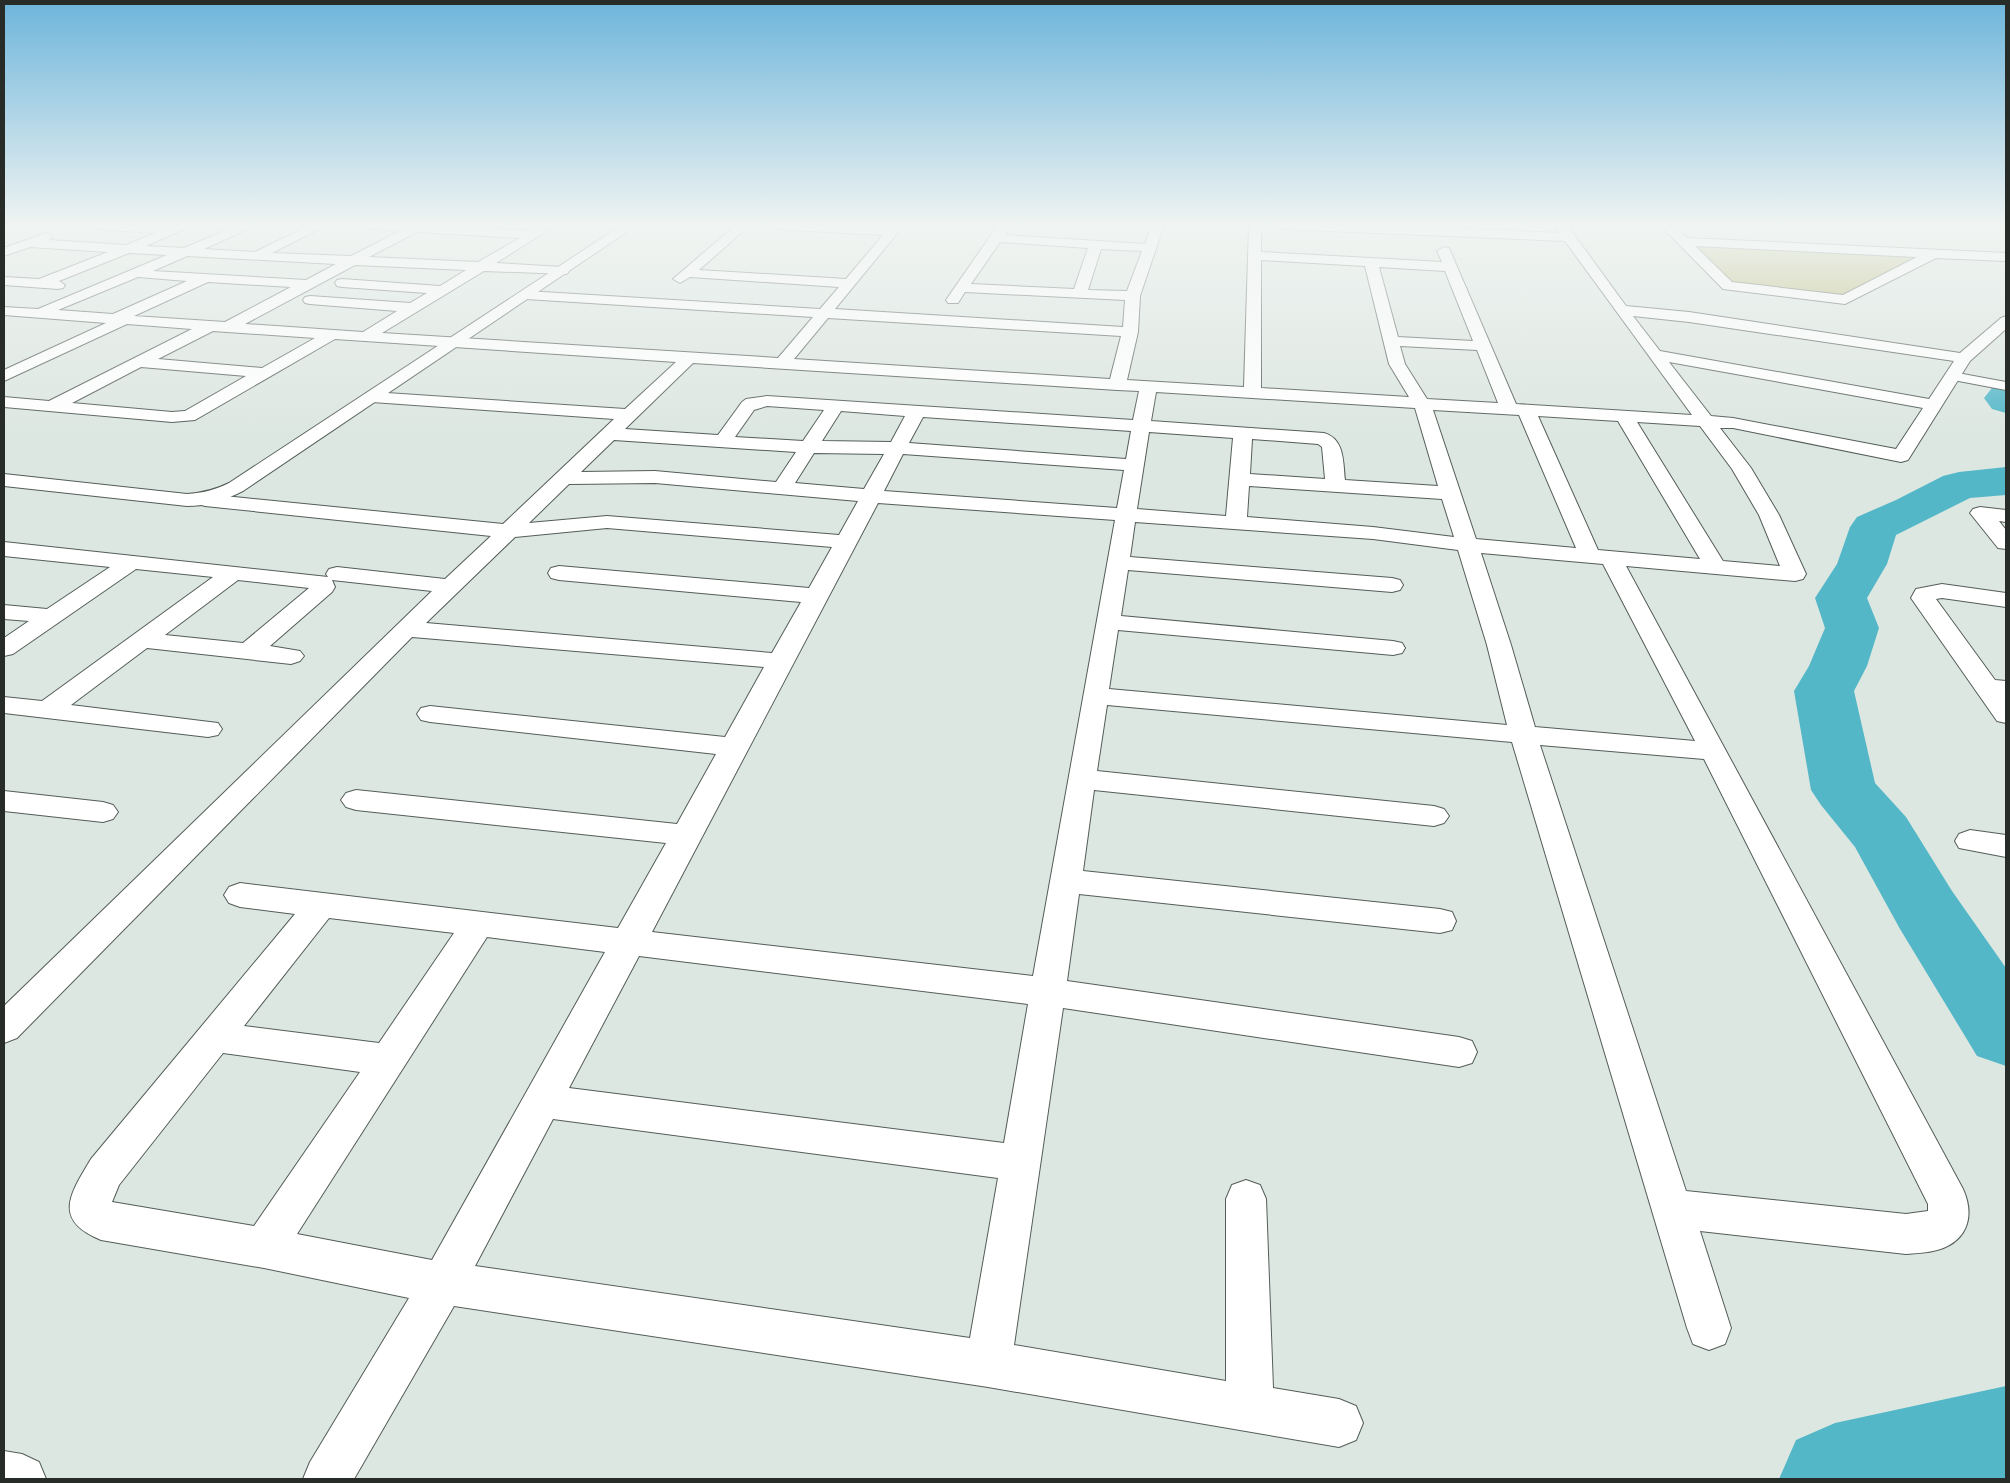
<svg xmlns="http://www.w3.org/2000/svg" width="2010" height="1483" font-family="Signika,sans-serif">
<rect width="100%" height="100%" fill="#dde7e1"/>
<!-- green -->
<path fill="#bab976" d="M1683,242l241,11 -77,48 -118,-14z"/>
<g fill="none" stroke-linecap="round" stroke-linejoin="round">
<!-- river -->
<g fill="#54b7c8" fill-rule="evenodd">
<path d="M2006,384v29l-14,-4 -8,-11 8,-10z"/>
<path d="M2006,467v28l-36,3 -74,37 -9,29 -20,34 12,30 -12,38 -13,25 21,92 31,34 46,74 54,77v98l-29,-10 -77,-127 -45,-82 -34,-42 -10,-15 -17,-99 15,-25 16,-38 -10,-30 22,-34 13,-37 7,-10 39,-17 47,-24 16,-4z"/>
<path d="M2006,1386v93h-227l17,-39 39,-17z"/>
</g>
<!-- service casing -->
<g stroke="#545d58" stroke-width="2">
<path id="service" d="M1952,372l54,10v8l-58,-11 -2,-3 2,-3z"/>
</g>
<!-- minor casing -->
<g stroke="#545d58" stroke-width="2">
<g id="minor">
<path d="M4,225h11l-11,6z"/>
<path d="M88,225h65l17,3 5,-3h18l-47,21 38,2 55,-23h18l-53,24 51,3 55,-27h17l-55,28 79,3 49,-25 -30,-2 -6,-4h75l92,6 10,-6h15l-60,38 66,4 5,1 2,3 -2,3 -83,-3 -102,62 396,25 35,-41 -287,-18 -5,-1 -2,-3 2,-3 5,-1 294,18 19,-22 -149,-10 -10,6 -7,-4 63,-54h14l-51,45 147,9 37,-44 -109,-6 -6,-4h77l44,3 2,-3h13l-69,84 288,18 2,-27 -160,-8 -7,11h-10l-2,-3 52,-75h13l-6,10 140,9 7,-19h12l-24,71 -2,36 -11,48 117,7 5,-162h12v27l181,10 -5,-11 7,-4 5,1 67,156 176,11 -127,-174 -284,-12 -6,-4h106l178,8 -5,-8h13l59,81 63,6 271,41 41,-35 5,-2v13l-36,32 -62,99 -7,2 -168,-34h-13l31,40 28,47 27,59 -3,5 -8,2 -169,-15 337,623c13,29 3,55 -30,62 -9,2 -18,2 -27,3l-206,-23 31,97 -6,16 -16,6 -16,-6 -6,-16 -175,-586 -405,-37 -10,66 337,35 10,3 5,7 -5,7 -10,3 -340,-36 -11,81 357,38 12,3 4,9 -4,9 -12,3 -361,-39 -12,87 392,56 13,4 5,11 -5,11 -13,4 -396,-59 -49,337 212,36v-182l6,-14 14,-5 14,5 6,14 7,189 66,11 17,7 7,17 -7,17 -17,7 -351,-60 -534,-81 -100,173h-51l7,-17 99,-164 -145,-30 -163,-28c-49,-20 -31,-46 -10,-81l204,-245 -55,-7 -11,-4 -5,-8 5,-8 11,-4 378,45 48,-85 -310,-33 -10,-3 -5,-7 5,-7 10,-3 321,34 39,-70 -286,-32 -9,-2 -4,-6 4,-6 9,-2 295,31 39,-70 -352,-30 -395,401 -13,5v-37l428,-415 -100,-11 3,7 -3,5 -62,54 30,5 4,5 -4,5 -9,3 -144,-16 -76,57 147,18 4,6 -4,6 -10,2 -204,-24v-16l38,4 171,-124 -77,-8 -123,85 -9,2v-18l25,-17 -25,-2v-14l43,4 63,-42 -106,-11v-14l324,35 -2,-3 3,-5 8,-2 108,12 46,-43 -286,-30 -7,-2 -3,-4 3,-4 7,-2 298,30 111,-105 -242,-17 -6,-1 -3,-4 3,-4 6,-1 253,17 51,-47 -341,-23 -140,81 -23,2 -168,-15v-10l45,4 143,-72 -65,-5 -123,57v-11l102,-47 -102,-8v-8l34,2 129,-54 -38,-2 -70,28 6,4 -2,3 -5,1 -54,-4v-8l35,2 69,-27 -78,-5 -26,9v-8l42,-15 6,4 -3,3 77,5 30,-12 -62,-4zM417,232l103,6 -42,24 -109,-5zM1000,242l88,6 -14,41 -103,-5zM1101,249l41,2 -15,40 -39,-1zM187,256l149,8 -30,16 -153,-9zM1261,260l104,6 24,98 20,33 -148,-9zM355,265l111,5 -26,16 -98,-7 -5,1 -2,3 2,3 5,1 85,6 -17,10 -100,-7 -5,1 -2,3 2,3 5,1 87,7 -34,21 -118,-8zM1379,267l66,4 28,70 -75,-4zM138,277l49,4 -74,33 -55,-4zM208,282l83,5 -66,35 -91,-6zM1633,316l56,6 265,39 -25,38 -269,-48zM828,318l293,18 -11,43 -316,-20zM213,331l14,1 88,6 -53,30 -104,-9zM1400,346l77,4 21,53 -71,-4 -22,-35zM1669,362l254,46 -27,41 -163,-31 -22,-2zM693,363l424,27 22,1 -6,29 -366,-24 -21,3 -4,3 -24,33 -93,-6zM141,367l105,9 -61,35 -13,1 -100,-9zM1156,392l259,16 23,78 -93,-6c-2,-17 0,-41 -21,-47l-173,-12zM767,406l57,4 -21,31 -68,-4 19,-27zM1433,410l86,5 57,133 -100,-9zM841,411l64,5 -14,26 -69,-1zM1538,416l80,5 82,138 -102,-9zM923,417l208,14 -5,28 -217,-16zM1637,422l63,4 32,43 27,46 21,51 -57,-5zM1149,432l84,6 -7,78 -89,-7zM1252,439l66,5 4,3 3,32 -75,-5zM614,440l182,12 -20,30 -121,-11 -74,1zM814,453l70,1 -20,35 -69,-6zM903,454l221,16 -7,38 -233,-17zM655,483l203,18 -19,34 -232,-19 -78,7 40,-39zM1249,486l193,13 12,38 -81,-10 -126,-10zM878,503l237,17 -82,456 -381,-44zM1135,522l238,17 85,11 29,95 20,80 -398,-36 9,-59 275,25 9,-2 3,-5 -3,-5 -9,-2 -272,-25 7,-46 264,22 8,-2 3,-5 -3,-5 -8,-2 -262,-21zM607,528l225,19 -23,41 -250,-22 -8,2 -3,5 3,5 8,2 242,22 -29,51 -346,-30 89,-86zM1481,553l122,11 92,177 -160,-14 -24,-82zM238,580l71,8 -66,55 -78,-8zM1540,745l164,14 224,445v7l-22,3 -220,-23zM329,918l125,15 -75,110 -135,-17zM487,937l118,15 -173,308 -135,-26zM639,956l389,48 -24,139 -435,-55zM223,1053l137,19 -106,154 -142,-24 7,-17zM553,1119l445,59 -28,160 -495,-72z"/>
<path d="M1660,225h14l13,13 319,15v8l-70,-3 -91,46 -122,-15zM1695,246l222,11 -74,38 -111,-13z"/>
<path d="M1980,507l26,3v12l-7,-1 7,9v19l-8,-1 -28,-35 3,-4z"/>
<path d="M1942,584l64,9v14l-64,-9 -6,1 59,81 11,1v42l-9,-2 -86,-123 5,-9z"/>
<path d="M4,791l99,11 10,3 5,7 -5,7 -10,3 -99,-11z"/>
<path d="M1970,830l36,5v22l-47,-9 -4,-7 4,-7z"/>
<path d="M4,1451l18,3 17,8 7,17h-42z"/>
</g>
</g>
<!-- tertiary casing -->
<g stroke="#545d58" stroke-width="2">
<path id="tertiary" d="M622,225h15l-394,266c-18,9 -36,15 -56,15l-183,-20v-12l183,20c16,-1 28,-4 42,-11z"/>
</g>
<!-- service -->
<use href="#service" fill="#fff" fill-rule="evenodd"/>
<!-- minor -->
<use href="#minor" fill="#fff" fill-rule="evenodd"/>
<!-- tertiary -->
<use href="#tertiary" fill="#fff" fill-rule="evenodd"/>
</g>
<!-- sky -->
<linearGradient id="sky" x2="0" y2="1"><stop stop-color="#6db5db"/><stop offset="0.52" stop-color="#f0f4f2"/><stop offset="1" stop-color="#f0f4f2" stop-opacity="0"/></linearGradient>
<rect width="2010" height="433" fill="url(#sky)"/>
<!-- border -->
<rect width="2010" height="1483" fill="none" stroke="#282c29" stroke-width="10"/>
</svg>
